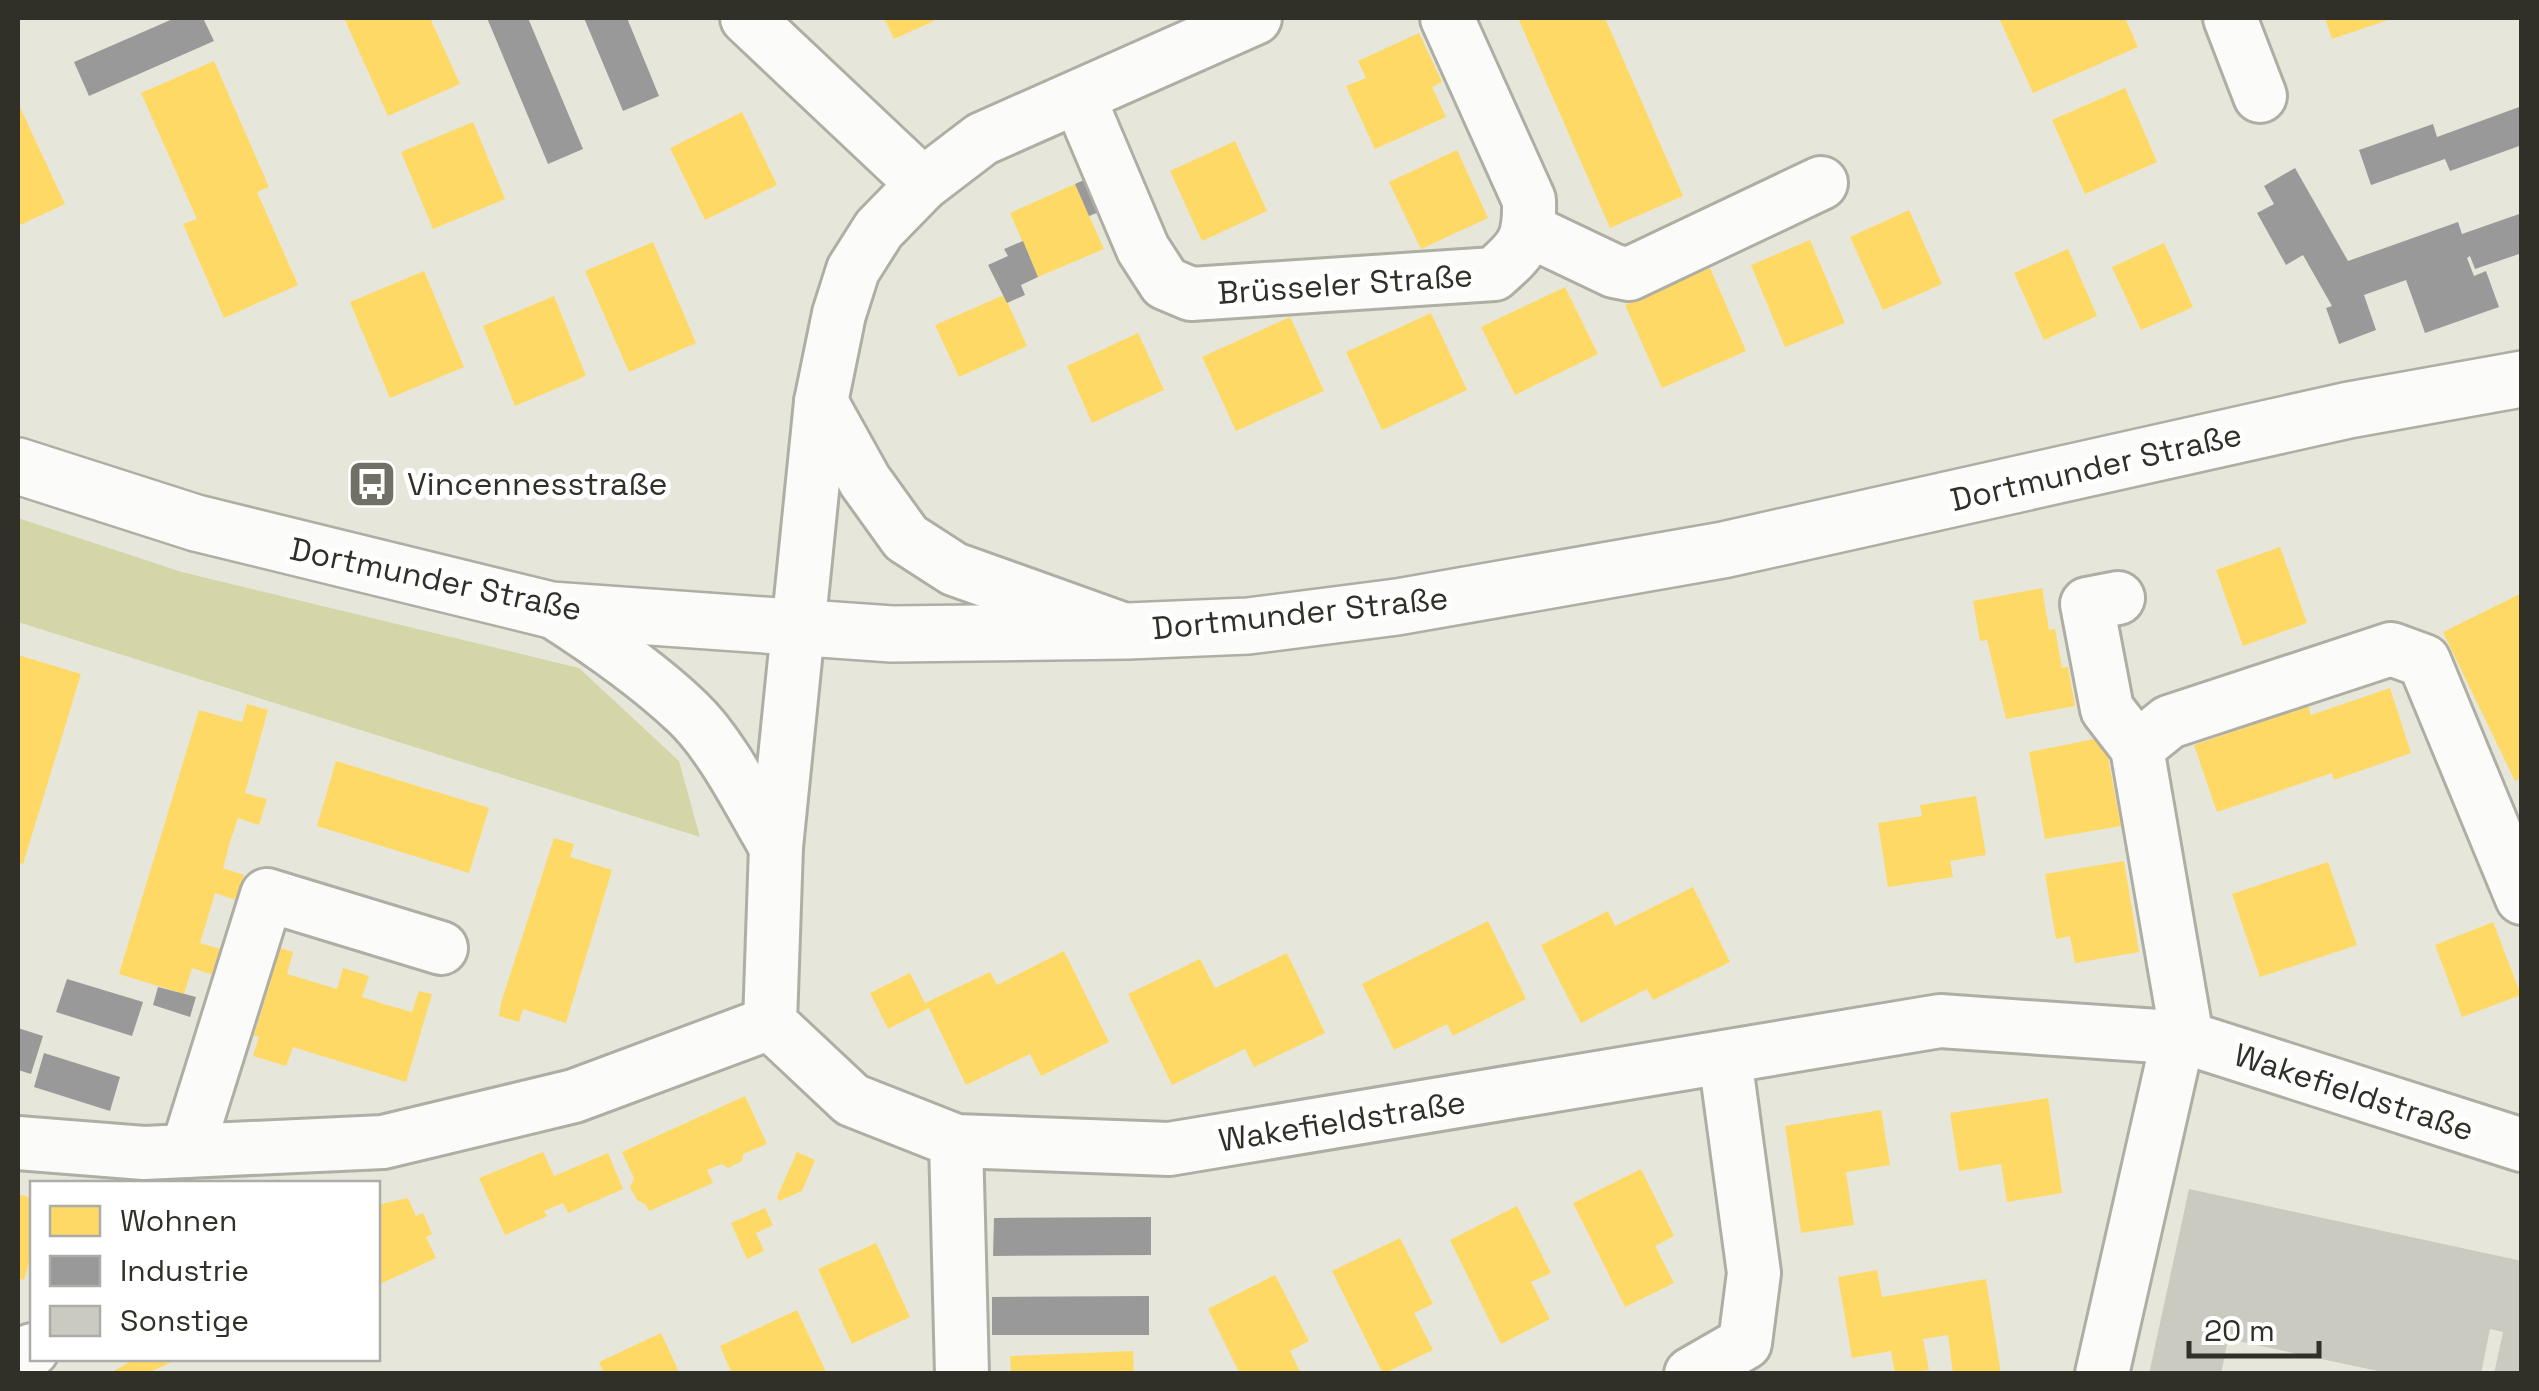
<svg xmlns="http://www.w3.org/2000/svg" width="2539" height="1391" font-family="'Space Grotesk',sans-serif">
<rect width="100%" height="100%" fill="#e6e7da"/>
<!-- green -->
<path fill="#d5d6a8" d="M18,518l164,54 397,96 100,93 21,76 -682,-215z"/>
<!-- homes -->
<g fill="#ffd966">
<path d="M344,18h86l30,66 -72,32z"/>
<path d="M884,18h48l2,3 -40,18z"/>
<path d="M1518,18h87l78,178 -73,32z"/>
<path d="M1999,18h126l13,29 -105,46z"/>
<path d="M2325,18h69l-62,21z"/>
<path d="M1419,33l23,49 -10,5 14,30 -71,32 -29,-63 20,-8 -8,-17z"/>
<path d="M214,61l55,126 -12,5 41,93 -74,33 -41,-94 14,-5 -56,-126z"/>
<path d="M2125,88l32,74 -72,32 -33,-74z"/>
<path d="M18,103l47,101 -47,22z"/>
<path d="M742,112l35,73 -72,35 -35,-72z"/>
<path d="M473,122l32,77 -72,30 -32,-77z"/>
<path d="M1235,141l32,70 -65,30 -32,-70z"/>
<path d="M1457,150l31,68 -67,31 -32,-67z"/>
<path d="M1075,184l29,65 -66,28 -28,-64z"/>
<path d="M1909,210l33,74 -59,26 -33,-73z"/>
<path d="M1810,240l35,83 -60,24 -34,-82z"/>
<path d="M653,242l43,101 -67,29 -44,-101z"/>
<path d="M2164,243l29,64 -52,23 -29,-63z"/>
<path d="M2068,249l29,67 -53,24 -30,-67z"/>
<path d="M1710,268l36,83 -84,37 -37,-83z"/>
<path d="M424,271l40,96 -74,31 -40,-96z"/>
<path d="M1565,287l33,67 -83,41 -34,-68z"/>
<path d="M1004,295l23,51 -68,31 -24,-52z"/>
<path d="M554,296l32,80 -71,30 -32,-80z"/>
<path d="M1431,313l36,77 -85,40 -36,-78z"/>
<path d="M1290,317l34,74 -88,40 -34,-74z"/>
<path d="M1138,333l26,57 -72,33 -25,-57z"/>
<path d="M2280,547l27,76 -64,23 -27,-76z"/>
<path d="M2042,588l7,42 6,-1 7,39 6,-1 7,39 -69,13 -19,-79 -7,1 -7,-40z"/>
<path d="M2522,593v185l-7,3 -72,-149z"/>
<path d="M18,655l63,19 -58,190 -5,-2z"/>
<path d="M2390,688l21,65 -77,27 -2,-7 -115,39 -23,-67 114,-39 3,9z"/>
<path d="M247,704l21,6 -23,83 22,6 -8,26 -21,-7 -8,24 -7,26 21,7 -8,25 -21,-7 -15,50 21,6 -7,26 -22,-7 -8,26 -65,-20 80,-264 43,12z"/>
<path d="M2104,737l17,89 -76,13 -16,-87z"/>
<path d="M336,761l153,47 -20,65 -152,-47z"/>
<path d="M1976,796l10,59 -36,6 3,16 -65,10 -10,-64 44,-7 -2,-11z"/>
<path d="M554,838l20,6 -4,13 42,13 -46,153 -43,-14 -4,13 -20,-6 2,-13z"/>
<path d="M2124,861l15,91 -64,11 -5,-27 -14,3 -11,-65z"/>
<path d="M2328,862l29,83 -97,32 -28,-83z"/>
<path d="M1693,887l37,75 -77,38 -6,-11 -66,34 -40,-78 67,-34 7,15z"/>
<path d="M1488,921l38,78 -73,37 -6,-12 -53,26 -32,-66z"/>
<path d="M2493,922l28,73 -59,22 -27,-72z"/>
<path d="M280,948l13,4 -6,22 50,15 6,-21 26,8 -7,21 25,8 25,7 7,-21 13,3 -26,88 -113,-35 -7,19 -33,-10 6,-19 -5,-1z"/>
<path d="M1064,951l45,91 -68,34 -11,-22 -64,31 -37,-77 -41,21 -18,-36 40,-20 15,30 65,-31 7,13z"/>
<path d="M1287,953l38,80 -71,34 -9,-18 -73,36 -44,-91 72,-35 15,29z"/>
<path d="M745,1096l22,48 -24,10 -1,7 -14,7 -6,-4 -15,6 6,13 -64,28 -3,-6 -9,-5 -7,-13 4,-9 -12,-26z"/>
<path d="M2048,1098l14,95 -55,9 -6,-38 -42,7 -9,-58z"/>
<path d="M1881,1110l9,55 -44,7 8,53 -53,8 -16,-107z"/>
<path d="M543,1152l11,24 54,-23 15,36 -55,24 -5,-10 -19,8 3,5 -42,19 -26,-57z"/>
<path d="M797,1152l18,8 -13,31 -23,10 -2,-4z"/>
<path d="M1641,1169l33,67 -19,10 19,37 -49,24 -52,-104z"/>
<path d="M18,1194l14,4v54l-8,28 -6,-2z"/>
<path d="M408,1198l8,18 7,-3 9,21 -6,3 10,21 -58,27v-74l3,-7z"/>
<path d="M1517,1206l34,67 -20,9 19,37 -49,25 -51,-104z"/>
<path d="M765,1208l8,17 -17,8 8,18 -17,8 -16,-36z"/>
<path d="M1400,1238l33,66 -19,9 19,37 -50,24 -51,-103z"/>
<path d="M876,1243l34,74 -58,27 -34,-75z"/>
<path d="M1877,1270l5,27 104,-18 15,95h-48l-5,-39 -25,4 6,31 -34,4 -4,-23 -39,7 -14,-81z"/>
<path d="M1275,1275l34,66 -19,10 11,23h-61l-32,-65z"/>
<path d="M797,1310l30,64h-95l-12,-28z"/>
<path d="M661,1333l19,41h-76l-5,-12z"/>
<path d="M1133,1351l1,23h-123l-1,-18z"/>
<path d="M137,1358h43l-34,16h-38z"/>
</g>
<!-- industry -->
<g fill="#999">
<path d="M175,18h28l11,23 -125,55 -15,-34z"/>
<path d="M487,18h41l55,131 -35,15z"/>
<path d="M584,18h43l32,78 -36,15z"/>
<path d="M2522,106v39l-72,26 -5,-12 -74,26 -12,-35 74,-26 4,13z"/>
<path d="M2295,168l53,93 110,-39 4,12 60,-21v40l-47,16 -5,-13 -3,2 7,18 12,-5 13,36 -74,26 -19,-53 -42,15 12,35 -37,14 -13,-36 6,-2 -29,-51 -17,10 -29,-52 17,-9 -10,-18z"/>
<path d="M1093,176l14,33 -18,7 -14,-32z"/>
<path d="M1023,241l15,36 -17,8 4,10 -18,8 -19,-38 20,-9 -4,-7z"/>
<path d="M67,979l76,23 -11,34 -76,-24z"/>
<path d="M158,987l38,10 -6,20 -37,-12z"/>
<path d="M18,1028l25,8 -12,38 -13,-4z"/>
<path d="M44,1053l76,24 -10,34 -76,-24z"/>
<path d="M1151,1217v38l-158,1 1,-38z"/>
<path d="M1149,1296v39h-157v-38z"/>
</g>
<!-- building -->
<path fill="#cacac0" d="M2189,1189l333,72v113h-28l9,-42 -13,-3 -9,45h-89l-164,-35 -7,35h-72z"/>
<g fill="none" stroke-linecap="round" stroke-linejoin="round">
<!-- minor casing -->
<g stroke="#aeaea4" stroke-width="58">
<g id="minor">
<path d="M747,18l176,166"/>
<path d="M1255,18l-273,121 -59,45 -44,45 -26,41 -14,44 -18,88 -45,445 -6,176 82,77 104,41 213,8 771,-128 247,17 335,107"/>
<path d="M2230,18l30,78"/>
<path d="M1079,98l64,151 22,34 26,11 303,-20c30,-26 36,-34 35,-74l-82,-182"/>
<path d="M1530,231l84,40 15,3 192,-91"/>
<path d="M821,402l44,79 41,57 48,31 165,59"/>
<path d="M2118,598l-31,6 20,105 30,39 50,290"/>
<path d="M551,610c47,30 95,63 136,102 35,33 64,93 89,135"/>
<path d="M2137,748l32,-26 222,-73 33,12 98,237"/>
<path d="M956,1141l6,233"/>
<path d="M18,1143l126,10 239,-11 191,-46 196,-73"/>
<path d="M187,1151l80,-256 174,53"/>
<path d="M18,1358l14,-8"/>
<path d="M1691,1374l54,-31 9,-70 -29,-215"/>
<path d="M2102,1374l76,-336"/>
</g>
</g>
<!-- major casing -->
<g stroke="#aeaea4" stroke-width="60">
<path id="major" d="M18,466l178,57 355,87 341,24 236,-3 120,-5 149,-19 326,-57 626,-140 173,-31"/>
</g>
<!-- minor -->
<use href="#minor" stroke="#fbfbf9" stroke-width="52"/>
<!-- major -->
<use href="#major" stroke="#fbfbf9" stroke-width="55"/>
</g>
<!-- icons -->
<defs>
<g id="bus-square" transform="scale(2.5)"><rect x="-9" y="-9" width="18" height="18" rx="4" fill="#707066" stroke="#fff"/><path d="M-5-6H5V4H4V6H2V4H-2V6H-4V4H-5ZM-3.5-4V0h7V-4ZM-3.5 1.2v1.5H-2V1.2ZM2 1.2v1.5H3.5V1.2Z" fill="#fff"/></g>
</defs>
<g fill-rule="evenodd">
<use href="#bus-square" x="372" y="484"/>
</g>
<g text-anchor="middle" stroke-width="10" stroke-linejoin="round" paint-order="stroke">
<!-- street labels -->
<g font-size="32" fill="#303028" stroke="#fff">
<text transform="translate(1345 284) rotate(-4)" y="11">Brüsseler Straße</text>
<text transform="translate(2096 467) rotate(-13)" y="11">Dortmunder Straße</text>
<text transform="translate(436 579) rotate(12)" y="11">Dortmunder Straße</text>
<text transform="translate(1300 613) rotate(-6)" y="11">Dortmunder Straße</text>
<text transform="translate(2354 1092) rotate(18)" y="11">Wakefieldstraße</text>
<text transform="translate(1342 1121) rotate(-9)" y="11">Wakefieldstraße</text>
</g>
<!-- poi labels -->
<g font-size="32" fill="#303028" stroke="#fff" text-anchor="start">
<text x="407" y="495">Vincennesstraße</text>
</g>
</g>
<!-- border -->
<rect width="2539" height="1391" fill="none" stroke="#303028" stroke-width="40"/>
<!-- legend -->
<rect x="30" y="1181" width="350" height="180" fill="#ffffff" stroke="#acaca9" stroke-width="2.5"/>
<rect x="50" y="1206" width="50" height="30" fill="#ffd966" stroke="#acaca9" stroke-width="2.5"/>
<text x="120" y="1231" font-size="30" fill="#303028">Wohnen</text>
<rect x="50" y="1256" width="50" height="30" fill="#999999" stroke="#acaca9" stroke-width="2.5"/>
<text x="120" y="1281" font-size="30" fill="#303028">Industrie</text>
<rect x="50" y="1306" width="50" height="30" fill="#cacac0" stroke="#acaca9" stroke-width="2.5"/>
<text x="120" y="1331" font-size="30" fill="#303028">Sonstige</text>
<!-- scale -->
<path d="M2189 1341v15h130v-15" fill="none" stroke="#303028" stroke-width="5"/>
<text x="2204" y="1341" font-size="30" fill="#303028" stroke="#ffffff" stroke-width="8" paint-order="stroke">20 m</text>
</svg>
